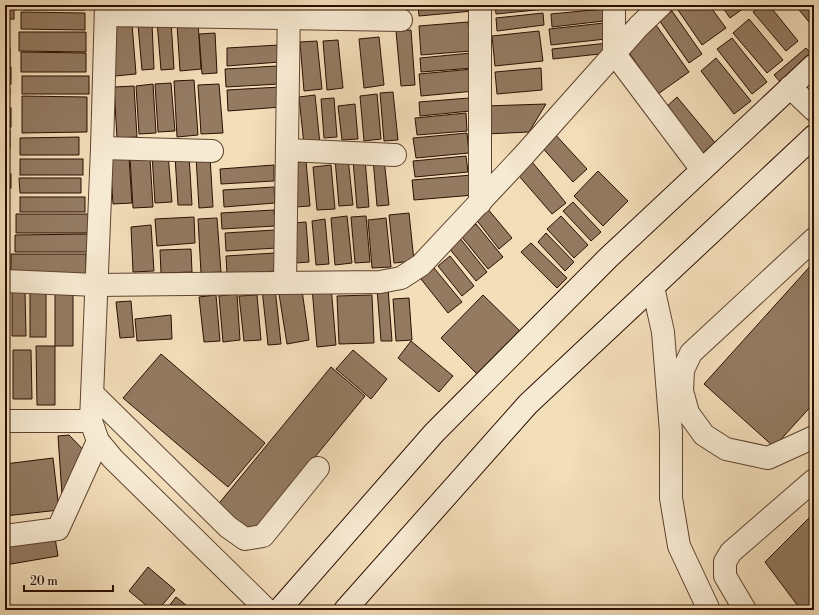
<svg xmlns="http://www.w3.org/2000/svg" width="819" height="615" font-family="'Libre Bodoni',serif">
<rect width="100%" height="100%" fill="#f3deba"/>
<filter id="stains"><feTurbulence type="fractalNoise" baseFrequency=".005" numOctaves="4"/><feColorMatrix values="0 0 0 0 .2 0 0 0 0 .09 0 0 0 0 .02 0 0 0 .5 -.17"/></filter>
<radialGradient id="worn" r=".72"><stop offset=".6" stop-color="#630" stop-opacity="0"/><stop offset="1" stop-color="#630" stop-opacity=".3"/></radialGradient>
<!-- building -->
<g fill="#937a61" stroke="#2c0e00">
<rect x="24" y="5" width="60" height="5"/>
<path d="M234,5h50l1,3 -50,4z"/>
<path d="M321,5h20l1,7 -21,2z"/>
<path d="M344,5h21l1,8 -21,2z"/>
<path d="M397,5h17v4l-16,1z"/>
<path d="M418,5h54l1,6 -54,5z"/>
<path d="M495,5h50l1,4 -50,5z"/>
<path d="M556,5h32l-31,3z"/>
<path d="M685,5h24l17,23 -24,17 -24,-35z"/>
<path d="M721,5h21l2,3 -14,10z"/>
<path d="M762,5h7l29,36 -12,10 -33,-39z"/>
<path d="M795,5h19v23z"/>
<rect x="5" y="8" width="9" height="11"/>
<path d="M603,9l1,12 -52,6 -1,-13z"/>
<path d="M672,11l30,43 -13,9 -30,-43z"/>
<path d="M21,12l64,1v17l-64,-1z"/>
<path d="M543,13l1,12 -47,6 -1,-13z"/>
<path d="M749,19l34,41 -16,13 -34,-40z"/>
<path d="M157,21h14l3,48 -13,1z"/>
<rect x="5" y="22" width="2" height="21"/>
<path d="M198,22l3,47 -21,2 -3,-47z"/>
<path d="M468,22l3,29 -50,4 -2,-29z"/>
<path d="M604,23l2,16 -55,6 -2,-16z"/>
<path d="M132,24l4,50 -21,2 -4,-50z"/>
<path d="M152,24l2,45 -12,1 -4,-45z"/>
<path d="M656,25l33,47 -31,22 -33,-47z"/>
<path d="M411,30l4,55 -14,1 -5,-55z"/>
<path d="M539,31l4,30 -48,5 -3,-30z"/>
<path d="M19,32h67v20l-67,-1z"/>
<path d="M215,33l2,40 -15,1 -3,-40z"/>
<path d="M379,37l5,48 -20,3 -5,-49z"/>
<path d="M732,38l35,44 -15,12 -35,-45z"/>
<path d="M338,40l5,48 -16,2 -4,-49z"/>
<path d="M317,41l5,48 -18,2 -4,-49z"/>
<path d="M608,43l1,10 -56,6 -1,-10z"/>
<path d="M279,45l1,17 -53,4v-18z"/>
<rect x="5" y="48" width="5" height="17"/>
<path d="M806,48l8,9 -32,27 -8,-9z"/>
<path d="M21,52l65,1v19h-65z"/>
<path d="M471,53l2,15 -52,4 -1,-14z"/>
<path d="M716,58l35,43 -17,13 -33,-43z"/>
<path d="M277,66l2,18 -53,3 -1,-18z"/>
<rect x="5" y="67" width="6" height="17"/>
<path d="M541,68l1,22 -45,4 -2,-22z"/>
<path d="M473,69l2,22 -54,5 -2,-22z"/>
<rect x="22" y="76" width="67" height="18"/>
<path d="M194,80l4,55 -21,2 -3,-56z"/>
<path d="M171,83l4,48 -17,1 -3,-48z"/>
<path d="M153,84l3,49 -17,1 -3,-48z"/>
<path d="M219,84l4,49 -22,1 -3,-49z"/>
<path d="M134,86l3,51 -20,1 -3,-51z"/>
<path d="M280,87l1,20 -53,4 -1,-21z"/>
<path d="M5,89h5l-1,17h-4z"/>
<path d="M393,92l5,48 -14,1 -4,-48z"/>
<path d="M377,94l4,45 -17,2 -4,-45z"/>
<path d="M315,95l5,49 -16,1 -5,-48z"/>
<path d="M22,96l65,1v35l-65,1z"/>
<path d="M677,97l40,48 -15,12 -39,-47z"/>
<path d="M334,98l3,39 -13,1 -3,-39z"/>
<path d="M469,98l1,13 -50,5 -1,-14z"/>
<path d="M355,104l3,35 -16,1 -4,-34z"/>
<path d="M546,104l-17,28 -43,2 -1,-28z"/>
<rect x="5" y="108" width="6" height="19"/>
<path d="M466,113l1,18 -50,4 -2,-17z"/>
<rect x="5" y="130" width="5" height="18"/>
<path d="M552,131l35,38 -14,13 -34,-38z"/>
<path d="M467,133l2,20 -53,5 -3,-20z"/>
<path d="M79,137v18h-59v-17z"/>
<rect x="5" y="151" width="3" height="19"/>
<path d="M168,154l4,48 -17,1 -3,-48z"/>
<path d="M189,155l3,50h-14l-3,-49z"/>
<path d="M210,156l3,51 -14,1 -3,-51z"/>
<path d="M466,156l2,16 -53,5 -2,-16z"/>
<path d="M129,157l3,46 -19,1 -3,-46z"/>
<path d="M528,157l38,46 -14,11 -39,-45z"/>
<path d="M150,158l3,49 -20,1 -3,-49z"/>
<path d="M348,158l5,47 -14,1 -4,-47z"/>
<rect x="20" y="159" width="63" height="16"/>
<path d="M365,159l4,48 -12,1 -4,-48z"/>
<path d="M373,159h11l5,46 -12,1z"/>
<path d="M306,161l4,45 -15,1 -4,-44z"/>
<path d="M274,165v16l-53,3 -1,-15z"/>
<path d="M331,165l4,44 -18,1 -4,-43z"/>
<path d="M598,171l30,30 -25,25 -29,-30z"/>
<rect x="5" y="174" width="6" height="14"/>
<path d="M472,175l2,20 -60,5 -2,-20z"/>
<path d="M19,178h62v15h-61z"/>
<path d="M274,187l1,16 -51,4 -1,-17z"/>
<rect x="20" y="197" width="65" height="15"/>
<path d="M573,202l28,30 -10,9 -28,-30z"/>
<path d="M487,208l25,30 -13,11 -24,-31z"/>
<path d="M274,210l1,16 -53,3 -1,-16z"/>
<rect x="5" y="211" width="1" height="16"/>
<path d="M409,213l5,48 -20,2 -5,-48z"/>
<path d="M16,214h75l-1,19h-74z"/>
<path d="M347,216l5,47 -17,2 -4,-47z"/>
<path d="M366,216l4,46 -15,1 -4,-46z"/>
<path d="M561,216l27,29 -14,13 -27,-29z"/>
<path d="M194,217l1,26 -38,3 -2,-27z"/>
<path d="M217,218l4,54 -20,1 -3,-54z"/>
<path d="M386,218l5,49 -19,1 -4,-48z"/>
<path d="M325,219l4,45 -13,1 -4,-44z"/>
<path d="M306,222l3,40 -14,1 -3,-40z"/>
<path d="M476,224l27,33 -15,12 -27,-33z"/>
<path d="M151,225l3,46 -21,1 -2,-45z"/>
<path d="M276,230l1,18 -51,3 -1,-18z"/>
<rect x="5" y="232" width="2" height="19"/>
<path d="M546,233l28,29 -9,9 -27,-29z"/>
<path d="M90,234v18h-75v-17z"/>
<path d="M459,237l28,35 -11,9 -28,-34z"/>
<path d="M531,243l36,35 -10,10 -36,-36z"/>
<path d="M191,249l1,23 -31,1 -1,-23z"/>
<path d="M275,253l1,18 -49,3 -1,-18z"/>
<rect x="11" y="254" width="75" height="21"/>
<path d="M450,256l24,30 -12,10 -24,-30z"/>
<path d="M814,262v141l-40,44 -70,-63z"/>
<path d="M434,268l28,34 -14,11 -27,-34z"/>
<path d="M331,286l5,59 -19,2 -5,-59z"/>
<path d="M275,288l6,56 -13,1 -6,-56z"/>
<path d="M388,288l4,53h-11l-4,-52z"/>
<rect x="30" y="290" width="16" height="47"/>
<path d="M302,290l7,50 -22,4 -8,-50z"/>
<path d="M12,292h13l1,44h-14z"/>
<path d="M55,293l18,1v52h-18z"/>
<path d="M237,294l3,46 -17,2 -4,-46z"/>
<path d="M216,295l4,46 -16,1 -5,-45z"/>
<path d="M257,295l4,45 -17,1 -5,-45z"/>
<path d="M372,295l2,48 -35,1 -2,-48z"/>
<path d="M483,295l43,42 -43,43 -42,-42z"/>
<rect x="5" y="297" width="2" height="40"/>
<path d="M409,298l3,42 -16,1 -3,-42z"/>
<path d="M131,301l3,36 -14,1 -4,-36z"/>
<path d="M171,315l1,24 -35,2 -2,-22z"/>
<path d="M411,341l42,35 -14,16 -41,-34z"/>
<path d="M36,346h19v59h-18z"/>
<rect x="5" y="349" width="4" height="48"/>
<path d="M13,350h18l1,49h-19z"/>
<path d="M353,350l34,29 -16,20 -35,-30z"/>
<path d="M161,354l104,89 -37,44 -105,-89z"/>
<path d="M331,367l34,29 -115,140 -34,-29z"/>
<path d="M69,435l27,28 -16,45 -17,2 -5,-74z"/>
<path d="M53,458l6,52 -54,6v-52z"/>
<path d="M814,513v97h-13l-36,-48z"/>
<path d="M55,538l3,18 -53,9v-20z"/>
<path d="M148,567l27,23 -17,20h-6l-23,-19z"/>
<path d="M176,597l16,13h-26z"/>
</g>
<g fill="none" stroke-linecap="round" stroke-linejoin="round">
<!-- street casing -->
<g stroke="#5e422e" stroke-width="24">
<g id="street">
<path d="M106,5l-4,143 -11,273 7,20 15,18 154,151"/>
<path d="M614,5v48l88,117"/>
<path d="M106,15l295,5"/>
<path d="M790,87l24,23"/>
<path d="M102,148l110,3"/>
<path d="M287,150l108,5"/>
<path d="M480,203v-198"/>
<path d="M814,239l-123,114 -8,17 -1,21 6,22 16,22 22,14 42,9 46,-21"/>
<path d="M5,281l91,4 284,-3 21,-4 20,-13 103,-110 115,-129 22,-21"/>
<path d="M285,283l4,-278"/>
<path d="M653,287l10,45 8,100v66l8,48 30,64"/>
<path d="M93,394l135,133 17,12 18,-3 55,-68"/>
<path d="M5,421h86"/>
<path d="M5,536l53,-7 40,-88"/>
<path d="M745,610l-20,-34v-14l6,-10 83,-72"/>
</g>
</g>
<!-- secondary casing -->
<g stroke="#2c0e00" stroke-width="24">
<g id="secondary">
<path d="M279,610l155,-177 174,-175 206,-193"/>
<path d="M345,610l183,-206 286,-268"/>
</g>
</g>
<!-- street -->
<use href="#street" stroke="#f7ead2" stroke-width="22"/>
<!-- secondary -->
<use href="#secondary" stroke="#f7ead2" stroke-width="22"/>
</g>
<!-- margin -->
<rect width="819" height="615" fill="none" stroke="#f3deba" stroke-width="20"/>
<rect x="6" y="6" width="807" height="603" fill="none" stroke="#2c0e00" stroke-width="2"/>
<rect x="10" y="10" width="799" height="595" fill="none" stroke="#2c0e00"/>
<!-- scale -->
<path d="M24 585v6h89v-6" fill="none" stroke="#2c0e00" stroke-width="2"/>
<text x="30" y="585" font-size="12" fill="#2c0e00" stroke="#f7ead2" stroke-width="3" paint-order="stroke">20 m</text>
<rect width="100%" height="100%" filter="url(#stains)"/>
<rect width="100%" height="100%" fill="url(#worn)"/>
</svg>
